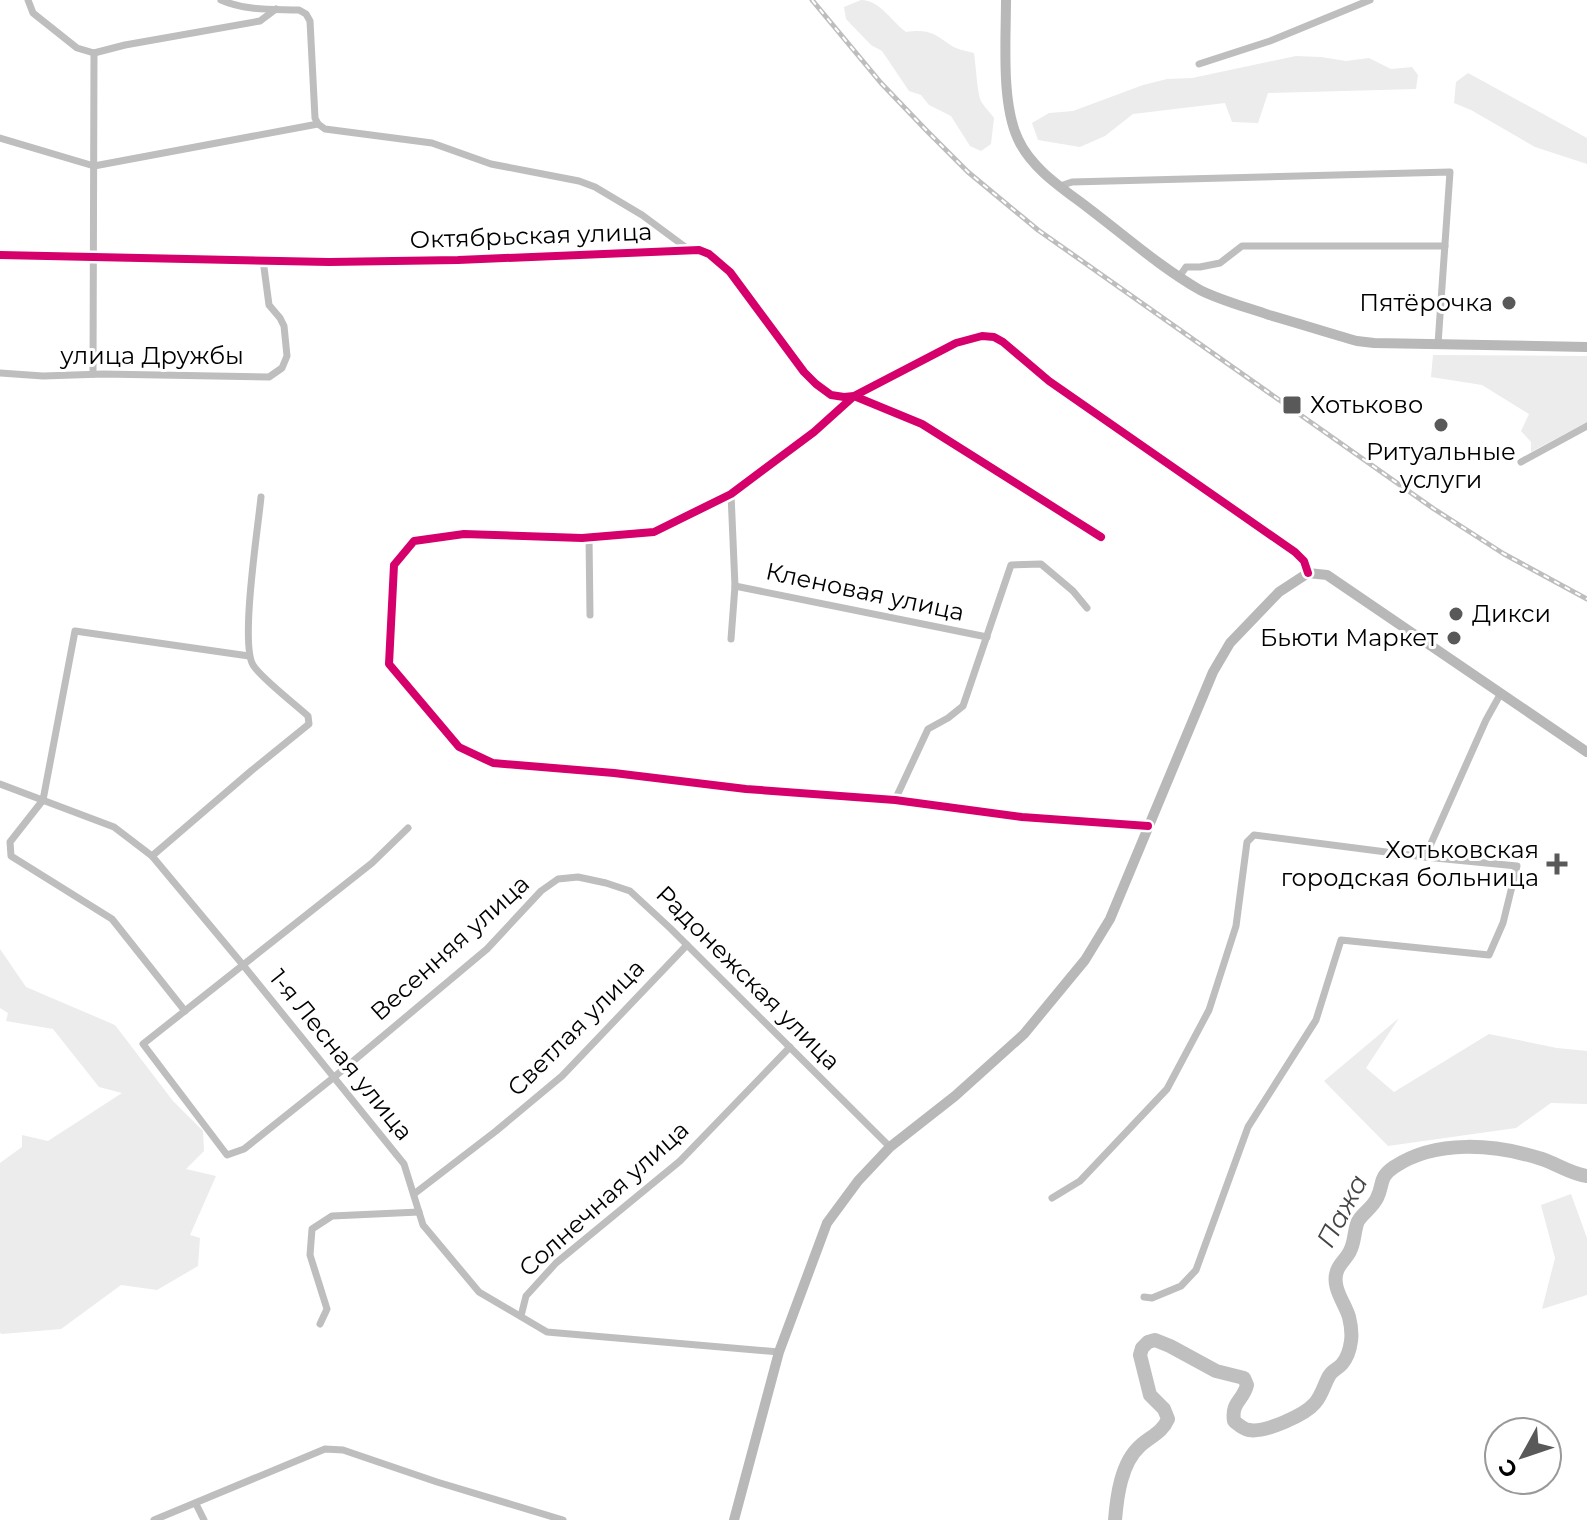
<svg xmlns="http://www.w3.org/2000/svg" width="1587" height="1520" font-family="Montserrat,sans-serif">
<rect width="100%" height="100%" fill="#fff"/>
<!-- green -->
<g fill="#ececec">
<path d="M861,0c19,0 30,21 45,32 20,-3 27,0 43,12 6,5 17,7 25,9 2,13 3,39 7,48 3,6 9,11 13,17l-3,26 -10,7 -11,-5 -19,-30 -22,-11 -8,-10 -12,-4 -27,-40 -11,-6 -25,-26 -2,-12z"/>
<path d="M1296,56l25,1 25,4 23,-3 22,11 21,-2 6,8 -2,14 -148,4 -10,30 -26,-1 -7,-19 -92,11 -28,22 -25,11 -42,-7 -6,-17 17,-10 24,-2 70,-26 24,-6 25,-1z"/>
<path d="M1468,73l119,65v26l-52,-17 -64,-37 -17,-7 2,-21z"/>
<path d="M1433,355l154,1v66l-56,30v-10l-10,-11 8,-17 -47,-29 -51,-8z"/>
<path d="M0,949l26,38 89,38 58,76 30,30 1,20 -18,18 30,7 -26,59 10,3 -2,28 -41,24 -36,-5 -60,44 -59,5 -2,-1v-170l22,-16v-12l26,6 74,-48 -23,-6 -46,-58 -47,-8 2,-8 -8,-5z"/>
<path d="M1399,1018l-33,50 28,24 95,-58 68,14 30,3v53l-36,-1 -35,25 -128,18 -64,-65z"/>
<path d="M1571,1194l16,44v57l-45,14 13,-51 -14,-53z"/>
</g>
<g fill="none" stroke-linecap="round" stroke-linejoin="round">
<!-- river -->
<path stroke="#bfbfbf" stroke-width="14" d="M1115,1520c2,-24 6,-57 25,-74 11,-10 22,-13 28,-27l-4,-10 -14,-14 -10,-40 2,-7 6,-6 7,-2 15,6 46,25 28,7 3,7c-4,16 -16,17 -13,36 5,4 9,8 15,9 16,3 56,-15 66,-27 7,-8 9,-18 14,-27 3,-6 9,-7 13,-12 5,-6 8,-15 9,-23 1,-7 0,-16 -2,-24 -4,-14 -18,-30 -12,-46 2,-7 10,-13 13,-20 5,-9 4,-21 8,-30 5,-8 15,-14 19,-23 7,-14 1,-20 17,-31 42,-28 101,-23 148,-8 15,5 29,15 45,17"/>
<!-- minor -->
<g stroke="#bebebe" stroke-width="7">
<path d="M28,0l5,13 44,35 17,5 31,-8 135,-24 16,-12"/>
<path d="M221,0c25,11 51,9 78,10l7,4 4,7 5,97 3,6 7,5 107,14 59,21 88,17 16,6 47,28 46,34"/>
<path d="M1199,64l71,-23 100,-41"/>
<path d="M0,138l94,28 224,-42"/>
<path d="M1060,186l12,-4 378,-10 -12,172"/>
<path d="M0,255l329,7 129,-2 241,-10 10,4 21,18 74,100 12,12 15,11 13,2 10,-1 102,-53 26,-7 12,1 9,5 46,39 246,171 9,9 4,12"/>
<path d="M1179,277l7,-10h14l20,-4 22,-17h203"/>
<path d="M0,373l43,3 60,-2 166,3 13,-9 5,-12 -3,-30 -4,-8 -11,-13 -6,-45"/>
<path d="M93,374l1,-321"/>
<path d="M1521,462l66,-36"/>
<path d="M731,494l4,92 -4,53"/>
<path d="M589,537l1,78"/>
<path d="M1101,537l-179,-113 -68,-28 -40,36 -83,62 -77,38 -72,6 -118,-4 -50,7 -20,24 -5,99 70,83 34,16 121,10 132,16 149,11 127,17 126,9"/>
<path d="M735,586l252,51"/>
<path d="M0,784l114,43 38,29 91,109 161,199 19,61 56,67 68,40 232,20"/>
<path d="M895,800l33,-71 20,-11 15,-12 48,-141 30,-1 32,27 14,17"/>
<path d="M408,828l-36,35 -229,181 84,111 17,-6 89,-71 154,-129 54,-58 17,-12 20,-2 28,6 24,8 40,37 220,219"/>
<path d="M152,856l99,-85 58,-47 -1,-8c-13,-12 -47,-38 -55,-51 -13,-22 5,-137 8,-168"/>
<path d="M185,1011l-73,-92 -101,-63 -1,-14 33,-42 32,-169 174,25"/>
<path d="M414,1194l82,-63 66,-55 125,-131"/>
<path d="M1052,1198l28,-17 87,-92 42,-79 27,-84 11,-84 7,-7 171,22 61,-137 15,-27"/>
<path d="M1144,1297l8,1 29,-12 15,-16 52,-143 68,-107 25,-80 148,15 14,-32 14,-57 -92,-9"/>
<path d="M521,1316l5,-20 30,-33 124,-102 110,-114"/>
<path d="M320,1324l7,-15 -17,-54 2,-26 20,-13 87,-4"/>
<path d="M196,1504l8,16"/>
<path d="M154,1520l171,-71 18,1 94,32 126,38"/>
</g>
<!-- secondary -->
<g stroke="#b8b8b8" stroke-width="10">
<path d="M1006,0c0,40 -5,103 12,139 13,29 44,49 69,68 37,28 73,60 113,83 22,11 46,17 69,25 29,8 59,18 88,26l17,2 213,4"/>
<path d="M734,1520l45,-168 48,-129 31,-42 32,-34 65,-51 69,-62 61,-74 25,-41 103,-247 17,-29 49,-51 29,-19 19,2 260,177"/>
</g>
<!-- rail casing -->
<g stroke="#bebebe" stroke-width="5">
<path id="rail" d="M812,0l69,83 45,47 42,42 70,58 396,279 70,45 83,45"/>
</g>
<!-- rail -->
<use href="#rail" stroke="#fff" stroke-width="2" stroke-dasharray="6" stroke-linecap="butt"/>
<!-- cycleway casing -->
<g stroke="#fff" stroke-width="13">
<g id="cycleway">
<path d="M0,255l329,7 129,-2 241,-10 10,4 21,18 74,100 12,12 15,11 13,2 10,-1 102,-53 26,-7 12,1 9,5 46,39 246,171 9,9 4,12"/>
<path d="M1101,537l-179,-113 -68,-28 -40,36 -83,62 -77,38 -72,6 -118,-4 -50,7 -20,24 -5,99 70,83 34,16 121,10 132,16 149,11 127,17 126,9"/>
</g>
</g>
<!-- cycleway -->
<use href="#cycleway" stroke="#d6006c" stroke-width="8"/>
</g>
<!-- markers -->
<g fill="#595959" stroke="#fff" stroke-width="3">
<circle cx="1509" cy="303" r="8"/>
<rect x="1282" y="395" width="20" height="20" rx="4"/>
<circle cx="1441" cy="425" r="8"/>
<circle cx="1456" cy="614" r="8"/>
<circle cx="1454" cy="638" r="8"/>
<path d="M1553 852h8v8h8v8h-8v8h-8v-8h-8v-8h8z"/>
</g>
<g text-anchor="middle" stroke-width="6" stroke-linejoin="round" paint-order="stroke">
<!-- street labels -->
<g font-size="24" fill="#000" stroke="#fff">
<text transform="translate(531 236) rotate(-2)" y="8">Октябрьская улица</text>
<text x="152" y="364">улица Дружбы</text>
<text transform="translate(865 592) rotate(12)" y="8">Кленовая улица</text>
<text transform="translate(450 948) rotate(-42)" y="8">Весенняя улица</text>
<text transform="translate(748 978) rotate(45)" y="8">Радонежская улица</text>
<text transform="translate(576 1028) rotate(-45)" y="8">Светлая улица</text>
<text transform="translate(341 1055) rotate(51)" y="8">1-я Лесная улица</text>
<text transform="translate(604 1199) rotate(-42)" y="8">Солнечная улица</text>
</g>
<!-- poi labels -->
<g font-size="24" fill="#000" stroke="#fff" text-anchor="end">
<text x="1493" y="311">Пятёрочка</text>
<text x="1310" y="413" text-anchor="start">Хотьково</text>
<text x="1441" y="460" text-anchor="middle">Ритуальные<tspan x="1441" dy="28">услуги</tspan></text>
<text x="1472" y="622" text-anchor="start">Дикси</text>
<text x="1438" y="646">Бьюти Маркет</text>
<text x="1539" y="858">Хотьковская<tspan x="1539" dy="28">городская больница</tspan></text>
</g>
<!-- water labels -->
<g font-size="26" font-style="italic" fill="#444" stroke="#fff">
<text transform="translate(1342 1211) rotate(-62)" y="9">Пажа</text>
</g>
</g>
<!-- north arrow -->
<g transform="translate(1523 1456) rotate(230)"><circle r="38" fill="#ffffff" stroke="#999999" stroke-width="2"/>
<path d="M0-6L14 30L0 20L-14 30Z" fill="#595959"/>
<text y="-12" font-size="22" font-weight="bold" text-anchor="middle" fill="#000000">С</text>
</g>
</svg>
